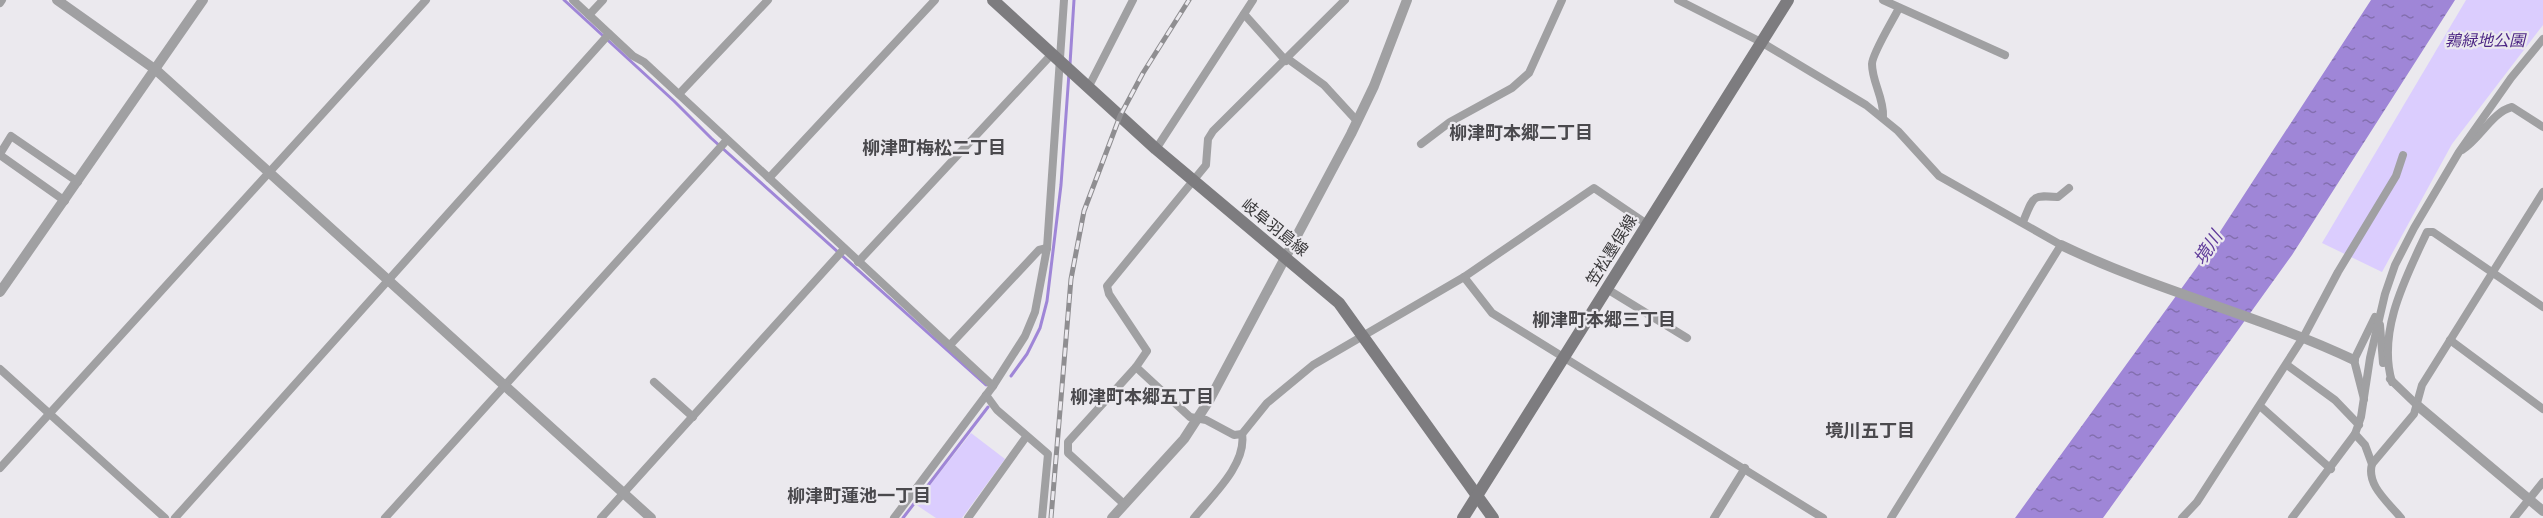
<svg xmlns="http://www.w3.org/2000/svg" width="2543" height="518" font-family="'Crimson Pro','Noto Sans JP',serif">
<defs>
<pattern id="water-ripples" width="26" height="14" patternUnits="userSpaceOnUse" patternTransform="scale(1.5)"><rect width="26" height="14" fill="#9f86d7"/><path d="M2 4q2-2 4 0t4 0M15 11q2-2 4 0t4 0" fill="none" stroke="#836faf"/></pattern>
</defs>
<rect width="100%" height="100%" fill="#ebe9ee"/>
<!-- green -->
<g fill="#dbcdfe">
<path d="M2466,0h77v25l-91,119 -70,128 -60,-29z"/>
<path d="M971,433l34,26 -43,59h-26l-21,-14z"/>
</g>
<!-- water -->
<path fill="url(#water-ripples)" d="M2371,0h84l-163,255 -189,263h-88l182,-251z"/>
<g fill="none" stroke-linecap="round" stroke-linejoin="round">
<!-- stream -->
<g stroke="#9f86d7" stroke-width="3">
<path d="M564,0l110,101 37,37 275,247"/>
<path d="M1070,64l4,-64"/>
<path d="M1011,376l16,-22 13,-26 7,-27 14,-116 8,-112"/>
<path d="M903,518l85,-111"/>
</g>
<!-- minor -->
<g stroke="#a0a0a2" stroke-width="8">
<path d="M573,0l60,56 11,6 349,324"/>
<path d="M1678,0l83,42 105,63 32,26 41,45 122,69 -170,273"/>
<path d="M1883,0l122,55"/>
<path d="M0,3l2,-3"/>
<path d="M1244,14l42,47"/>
<path d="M589,15l14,-15"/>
<path d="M1288,59l36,26 33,36"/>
<path d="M1088,88l45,-88"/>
<path d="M679,94l89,-94"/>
<path d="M1883,116c1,-18 -11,-34 -11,-52 0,-10 21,-44 27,-56"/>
<path d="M1421,144l29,-22 62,-34 17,-15 33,-73"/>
<path d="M1156,149l97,-149"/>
<path d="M2462,150c18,-11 30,-38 50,-43l31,20"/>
<path d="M0,154l11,-18 67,46"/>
<path d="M0,155l65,46"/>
<path d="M769,178l166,-178"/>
<path d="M2023,222c11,-27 9,-27 35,-25l11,-9"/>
<path d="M858,262l194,-208"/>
<path d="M1464,277l28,36 331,205"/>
<path d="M1607,289l80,49"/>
<path d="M2380,325l3,38"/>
<path d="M2450,340l93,69"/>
<path d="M950,345l89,-95 8,-2"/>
<path d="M2287,365l48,35 24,25"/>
<path d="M1136,367l54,50 16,3 28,15 8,-1 25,-31 46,-38 151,-88 130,-89 53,36"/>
<path d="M0,369l165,149"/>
<path d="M2390,379l28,27"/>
<path d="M654,382l39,35"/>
<path d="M2392,382c-15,-51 14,-105 35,-150h6l110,75"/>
<path d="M986,395l11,15 51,44 -6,64"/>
<path d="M2364,399l-10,-39 21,-43"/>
<path d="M2260,406l71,63"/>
<path d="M2355,434l10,11 7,19"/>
<path d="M0,468l426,-468"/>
<path d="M1124,504l-56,-51v-11l68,-75 11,-16 -38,-57 -2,-8 99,-121 2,-26 5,-8 132,-131"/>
<path d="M175,518l434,-484"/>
<path d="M385,518l341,-377"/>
<path d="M601,518l243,-269"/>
<path d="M894,518l99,-132 32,-50 10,-24 12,-64 17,-248"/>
<path d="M968,518l58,-81"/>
<path d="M1194,518c18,-22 53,-54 48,-84"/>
<path d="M1714,518l31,-50"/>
<path d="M2182,518l15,-16 107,-166 34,-64 58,-96 7,-21"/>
<path d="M2292,518l63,-84 6,-17 9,-59 15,-64 10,-29 19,-37 45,-76 52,-74 32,-39"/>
<path d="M2401,518c-13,-16 -35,-33 -29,-54l42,-50 8,-29 121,-193"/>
<path d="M2514,518l29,-36"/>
</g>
<!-- tertiary -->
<g stroke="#a0a0a2" stroke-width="10">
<path d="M57,0l99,70 495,448"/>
<path d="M2061,245c95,46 198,70 293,115"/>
<path d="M0,292l203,-292"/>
<path d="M2418,406l125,105"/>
<path d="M1112,518l72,-79 26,-40 141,-265 23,-48 33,-86"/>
</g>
<!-- secondary -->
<g stroke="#7d7c7f" stroke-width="12">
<path d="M993,0l163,149 183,154 154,215"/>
<path d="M1463,518l325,-518"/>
</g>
<!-- rail casing -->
<g stroke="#8f8e91" stroke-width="5">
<path id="rail" d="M1051,518l20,-239 13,-68 36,-95 23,-43 46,-73"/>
</g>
<!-- rail -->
<use href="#rail" stroke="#ebe9ee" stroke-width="3" stroke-dasharray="9" stroke-linecap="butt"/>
</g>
<g text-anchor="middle" stroke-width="4.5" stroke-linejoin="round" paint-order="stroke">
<!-- park labels -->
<g font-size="16" font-style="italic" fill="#4d2785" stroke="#ebe9ee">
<text x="2485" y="46">鶉緑地公園</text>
</g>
<!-- street labels -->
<g font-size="16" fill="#39383a" stroke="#ebe9ee">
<text transform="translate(1275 227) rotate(39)" y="6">岐阜羽島線</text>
<text transform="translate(1611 250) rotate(-58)" y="6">笠松墨俣線</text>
</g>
<!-- neighbourhood labels -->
<g font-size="18" font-weight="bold" fill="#4a494d" stroke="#ebe9ee">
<text x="1521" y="139">柳津町本郷二丁目</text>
<text x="934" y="154">柳津町梅松二丁目</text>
<text x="1604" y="326">柳津町本郷三丁目</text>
<text x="1142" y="403">柳津町本郷五丁目</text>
<text x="1870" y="437">境川五丁目</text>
<text x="859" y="502">柳津町蓮池一丁目</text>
</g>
<!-- water labels -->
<g font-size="18" font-style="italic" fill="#5f3a9a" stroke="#ebe9ee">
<text transform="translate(2208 248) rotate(-57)" y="6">境川</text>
</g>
</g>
</svg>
